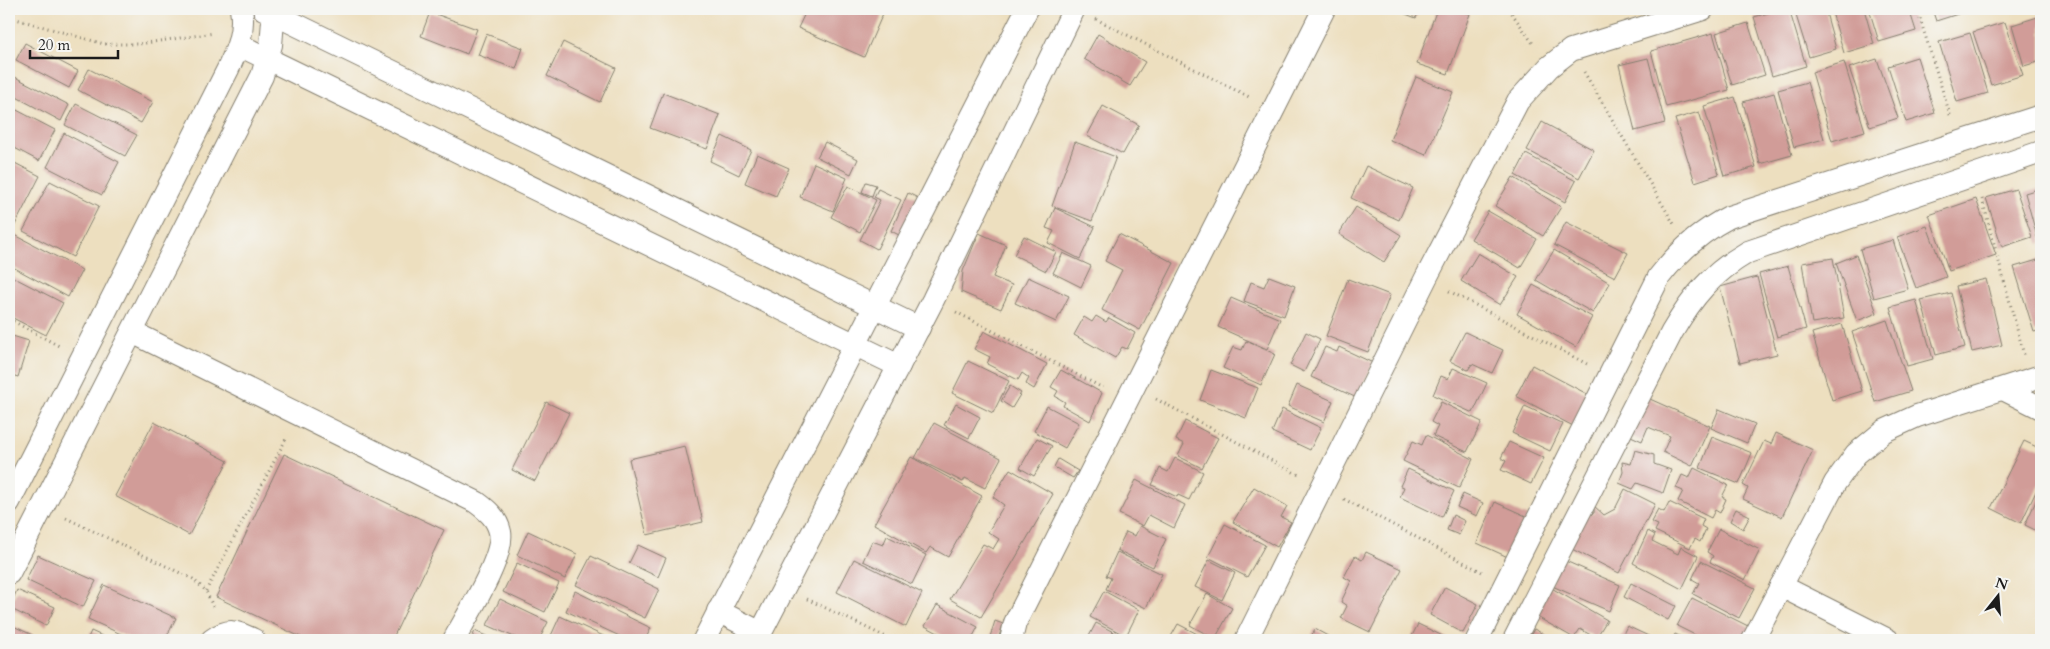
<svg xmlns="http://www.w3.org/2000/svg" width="2050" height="649" font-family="Cardo,serif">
<rect width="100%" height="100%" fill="#f6f6f2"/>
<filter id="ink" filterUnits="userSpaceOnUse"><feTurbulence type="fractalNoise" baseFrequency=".02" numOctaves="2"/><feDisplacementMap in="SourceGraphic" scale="10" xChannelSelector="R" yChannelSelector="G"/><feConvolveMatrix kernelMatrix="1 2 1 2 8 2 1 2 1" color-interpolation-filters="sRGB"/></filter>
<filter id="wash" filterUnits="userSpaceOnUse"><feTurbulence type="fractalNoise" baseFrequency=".0096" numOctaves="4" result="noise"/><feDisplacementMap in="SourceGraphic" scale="20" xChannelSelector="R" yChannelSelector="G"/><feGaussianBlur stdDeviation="1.12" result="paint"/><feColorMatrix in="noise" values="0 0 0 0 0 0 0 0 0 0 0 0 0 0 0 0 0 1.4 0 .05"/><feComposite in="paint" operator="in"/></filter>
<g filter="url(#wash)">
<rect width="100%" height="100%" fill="#eddfbf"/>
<g id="blocks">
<!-- building -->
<g fill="#d19c98">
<path d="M807,9h78l-21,48 -66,-29z"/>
<path d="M1393,9h27l-4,9z"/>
<path d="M1437,9h19l14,5 -22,60 -31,-10z"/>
<path d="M1782,9h7l17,57 -34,10 -18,-59z"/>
<path d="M1794,9h31l11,40 -27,8z"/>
<path d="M1831,9h33l10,35 -30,9z"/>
<path d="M1869,9h40l7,22 -37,11z"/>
<path d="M1932,9h28l1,4 -25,8z"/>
<path d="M430,12l47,17 -10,25 -46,-18z"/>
<path d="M2041,16v45l-17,5 -12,-41z"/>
<path d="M2005,22l18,53 -32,10 -18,-53z"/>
<path d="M1748,23l17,52 -33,10 -16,-52z"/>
<path d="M1713,33l16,57 -63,17 -15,-56z"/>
<path d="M1970,33l18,60 -31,9 -18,-60z"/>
<path d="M486,34l37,14 -7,21 -38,-14z"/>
<path d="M1098,34l47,28 -15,24 -46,-27z"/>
<path d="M563,42l53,26 -16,34 -53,-26z"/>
<path d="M25,43l53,28 -9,17 -53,-28z"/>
<path d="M1917,57l18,56 -29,9 -18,-56z"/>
<path d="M1648,58l17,65 -30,8 -16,-66z"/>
<path d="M1877,59l21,59 -28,9 -21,-59z"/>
<path d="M1844,62l21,69 -33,10 -20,-69z"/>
<path d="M89,69l64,33 -12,21 -63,-33z"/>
<path d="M11,75l58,30 -8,16 -52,-28v-14z"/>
<path d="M1416,77l37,15 -27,63 -36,-15z"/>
<path d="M1807,82l17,57 -30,8 -16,-57z"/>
<path d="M663,93l57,22 -13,34 -57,-21z"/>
<path d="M1774,93l18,62 -32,9 -17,-62z"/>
<path d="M1735,97l21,70 -32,9 -20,-70z"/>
<path d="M76,104l61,31 -12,21 -60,-31z"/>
<path d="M9,106l46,24 -16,31 -30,-16z"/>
<path d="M1103,106l36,19 -16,29 -36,-18z"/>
<path d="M1699,112l20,62 -24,8 -20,-63z"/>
<path d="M1542,122l52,28 -15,28 -52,-28z"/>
<path d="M64,133l55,29 -17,33 -55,-28z"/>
<path d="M722,136l29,14 -12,25 -29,-14z"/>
<path d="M825,142l33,17 -7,15 -34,-17z"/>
<path d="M1075,142l41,15 -24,64 -40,-15z"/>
<path d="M757,154l32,14 -13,28 -31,-13z"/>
<path d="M1526,154l50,27 -11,21 -50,-27z"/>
<path d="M9,160l31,16 -26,51 -5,-3z"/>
<path d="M814,163l33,15 -14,33 -33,-14z"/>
<path d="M1366,166l47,22 -14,32 -48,-22z"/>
<path d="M1513,177l48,30 -18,29 -48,-30z"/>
<path d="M50,181l49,25 -26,51 -50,-26z"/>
<path d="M866,182l10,3 -4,11 -10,-4z"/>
<path d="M848,186l28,14 -16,32 -29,-15z"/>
<path d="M2041,188v55l-2,1 -14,-51z"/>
<path d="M878,189l23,11 -24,49 -17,-9 20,-40 -6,-3z"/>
<path d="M2016,189l16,48 -30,10 -16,-49z"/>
<path d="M908,193l10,5 -17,38 -10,-5z"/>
<path d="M1976,199l20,56 -47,16 -20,-56z"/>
<path d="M1356,207l45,28 -17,27 -45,-28z"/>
<path d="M1055,208l40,19 -15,32 -32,-16 6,-12 -8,-3z"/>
<path d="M1488,211l49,28 -17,29 -49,-29z"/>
<path d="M1566,222l62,31 -13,24 -61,-32z"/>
<path d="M1927,226l19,51 -30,11 -19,-51z"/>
<path d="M979,233l27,12 -13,32 19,8 -11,24 -40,-17 2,-21z"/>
<path d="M1119,234l55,29 -34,67 -38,-20 20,-40 -17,-9z"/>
<path d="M15,235l67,35 -14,27 -59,-32v-19z"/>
<path d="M1024,236l32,16 -10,19 -32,-16z"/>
<path d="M1893,240l15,49 -34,9 -14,-49z"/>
<path d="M1554,250l56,33 -17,30 -57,-33z"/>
<path d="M1063,253l28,13 -10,21 -28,-14z"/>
<path d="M1478,253l40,24 -18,28 -39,-24z"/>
<path d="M1856,255l21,58 -20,8 -21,-58z"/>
<path d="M1833,258l11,60 -32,5 -10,-60z"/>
<path d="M2041,259v71l-7,2 -20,-65z"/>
<path d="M1788,266l18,63 -29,8 -18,-63z"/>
<path d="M9,275l54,28 -17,32 -37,-19z"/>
<path d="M1269,276l26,10 -11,30 -40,-15 7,-19 13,5z"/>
<path d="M1028,277l41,19 -13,26 -41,-19z"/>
<path d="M1757,277l20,77 -37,9 -20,-76z"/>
<path d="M1348,279l42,16 -22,57 -42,-16z"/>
<path d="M1986,279l16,66 -30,7 -16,-66z"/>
<path d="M1533,285l59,32 -16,30 -59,-33z"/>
<path d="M1951,293l14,54 -29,8 -15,-55z"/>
<path d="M1231,298l49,21 -13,30 -49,-22z"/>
<path d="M1916,300l17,59 -26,7 -17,-59z"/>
<path d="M1096,316l10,6 3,-4 26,15 -8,16 -5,-2 -7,11 -41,-23 10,-18 8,5z"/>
<path d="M1887,320l24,71 -36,11 -23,-70z"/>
<path d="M1842,324l20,67 -30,9 -20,-67z"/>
<path d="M984,331l63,33 -13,25 -8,-5 3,-6 -7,-5 -4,7 -31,-16 3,-7 -16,-8z"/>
<path d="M1306,332l14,7 -16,33 -14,-7z"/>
<path d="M1465,332l38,18 -11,23 -20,-9 -4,6 -18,-9z"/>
<path d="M9,335l20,6 -11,36 -9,-3z"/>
<path d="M1246,341l29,13 -14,31 -38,-17 10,-21 9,3z"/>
<path d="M1325,347l12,5 2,-5 34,16 -16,35 -46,-21z"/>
<path d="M968,361l41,20 -16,32 -41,-20z"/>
<path d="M1532,365l59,31 -16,31 -59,-31z"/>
<path d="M1453,368l34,15 -14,30 -40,-18 8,-19 7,3z"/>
<path d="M1061,370l41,23 -12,28 -27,-15 2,-4 -10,-6 3,-5 -7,-4z"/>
<path d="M1211,370l47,18 -12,30 -46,-18z"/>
<path d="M1297,385l36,16 -9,21 -36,-16z"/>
<path d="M1010,386l11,7 -9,15 -11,-7z"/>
<path d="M1641,395l69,31 -18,40 -29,-14 7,-16 -22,-9 -6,14 -18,-8z"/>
<path d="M546,402l23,11 -34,68 -23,-11z"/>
<path d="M1441,402l41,20 -15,30 -34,-16 5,-10 -7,-4z"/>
<path d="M956,404l24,13 -11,21 -25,-13z"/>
<path d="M1047,406l32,17 -14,25 -31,-17z"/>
<path d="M1525,406l38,18 -13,27 -38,-18z"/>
<path d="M1282,409l39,19 -11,22 -38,-18z"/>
<path d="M1719,409l36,15 -8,19 -36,-15z"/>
<path d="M1185,421l33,17 -16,30 -24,-12 6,-12 -8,-4z"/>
<path d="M154,422l74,39 -39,74 -74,-39z"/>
<path d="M934,423l67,35 -16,30 -20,-10 -2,4 -48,-24z"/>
<path d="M1776,433l37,17 -31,67 -39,-18 5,-11 -5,-3 21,-44 7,3z"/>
<path d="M1426,435l47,24 -14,29 -56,-27 10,-20 9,4z"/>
<path d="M1712,437l40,16 -13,31 -39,-16z"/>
<path d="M1037,438l15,8 -18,30 -14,-8z"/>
<path d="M2024,441l17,8v32l-20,42 -30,-15z"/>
<path d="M1509,442l35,16 -13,26 -30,-14 5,-9 -5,-3z"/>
<path d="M685,446l18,76 -56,13 -18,-76z"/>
<path d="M1635,450l19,5v9l17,6 -8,23 -26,-10 -4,6 -14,-6 4,-11 -1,-10 9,2z"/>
<path d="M284,454l160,76 -52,110h-85l-91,-43z"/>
<path d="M911,457l71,39 -34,61 -18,-10 -4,6 -52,-29z"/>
<path d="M1175,458l28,14 -14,28 -11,-5 -1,2 -25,-12 8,-17 8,4z"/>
<path d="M1058,459l20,12 -5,7 -19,-11z"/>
<path d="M1694,468l34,17 -6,12 4,2 -6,14 -5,-3 -4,8 -33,-17 5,-10 -7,-3 6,-13 7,3z"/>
<path d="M1010,469l43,25 -72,123 -31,-18 33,-55 10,5 6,-10 -11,-7 16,-27 -11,-8z"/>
<path d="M1408,469l46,22 -12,26 -42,-20 4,-10 -4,-1z"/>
<path d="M1136,480l49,25 -11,23 -25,-13 -6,11 -24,-12z"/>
<path d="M1254,487l33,19 -6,11 10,5 -14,25 -44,-25z"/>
<path d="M1625,489l30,15 -36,69 -53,-27 16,-30 12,-3v-7l10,9 11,-6z"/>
<path d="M2041,490v43l-16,-8z"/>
<path d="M1463,494l20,9 -6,13 -20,-9z"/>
<path d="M1495,502l33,15 -18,41 -33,-15z"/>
<path d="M1669,502l35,17 -3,7 5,3 -6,13 -5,-3 -5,9 -35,-17 3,-6 -7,-3 7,-13 6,3z"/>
<path d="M1736,509l14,7 -7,13 -13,-8z"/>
<path d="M1453,515l12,6 -6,14 -12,-5z"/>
<path d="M1225,524l40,21 -18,32 -39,-20z"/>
<path d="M1140,526l26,13 -13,28 -36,-17 9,-18 9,4z"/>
<path d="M1719,529l41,21 -15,30 -35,-18 3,-6 -6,-4z"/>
<path d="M528,531l49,23 -12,25 -48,-24z"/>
<path d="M1648,531l7,4 -3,6 26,13 3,-7 17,9 -16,33 -49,-26z"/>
<path d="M887,536l39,19 -14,29 -49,-23 9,-20 11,4z"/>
<path d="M638,545l28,13 -8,19 -29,-14z"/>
<path d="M1117,552l45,22 -16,34 -40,-19 5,-11 -5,-2z"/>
<path d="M1366,552l36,17 -32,63 -29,-14 6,-12 -6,-4 10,-21 -7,-4 11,-21 7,4z"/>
<path d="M38,555l58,26 -13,26 -57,-27z"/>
<path d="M591,556l68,33 -14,29 -69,-33z"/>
<path d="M854,559l68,34 -16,34 -69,-35z"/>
<path d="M1561,559l59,26 -11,26 -59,-26z"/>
<path d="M1209,560l26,13 -13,27 -27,-13z"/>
<path d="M1701,561l54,27 -16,30 -46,-24 6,-11 -7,-4z"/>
<path d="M517,563l42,20 -14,29 -42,-20z"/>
<path d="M1631,583l45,23 -8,14 -44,-23z"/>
<path d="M104,585l72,33 -11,22h-31l-46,-21z"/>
<path d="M1548,586l59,34 -11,18 -16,-9 -6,9 -42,-24z"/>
<path d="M1445,587l33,17 -15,29 -33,-18z"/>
<path d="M17,590l38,17 -9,19 -37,-18z"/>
<path d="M575,591l76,37 -6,12h-17l-62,-29z"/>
<path d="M1104,591l35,19 -13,26 -36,-19z"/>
<path d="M1207,594l25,14 -17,31 -25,-14z"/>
<path d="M1692,598l62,31 -6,11h-43l-28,-14z"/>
<path d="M500,599l48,23 -9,18h-18l-34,-15z"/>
<path d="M937,605l41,22 -7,13h-20l-26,-14z"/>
<path d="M560,616l52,24h-63z"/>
<path d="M995,621l8,3 -5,16h-9z"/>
<path d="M1096,623l33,17h-42z"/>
<path d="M9,624l34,16h-34z"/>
<path d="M1178,624l31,16h-40z"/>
<path d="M1418,624l33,16h-41z"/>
<path d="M1627,626l30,14h-37z"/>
<path d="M1315,629l20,11h-26z"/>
<path d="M1534,629l20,11h-26z"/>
<path d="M91,631l20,9h-24z"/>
<path d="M475,631l20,9h-24z"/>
<path d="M1675,634l13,6h-16z"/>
</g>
</g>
</g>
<g filter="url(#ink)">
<use href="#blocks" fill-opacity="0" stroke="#847e6e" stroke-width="1"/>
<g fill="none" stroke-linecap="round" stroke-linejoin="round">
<!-- minor casing -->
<g stroke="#847e6e" stroke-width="24">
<g id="minor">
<path d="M264,9l655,319"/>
<path d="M239,45l660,321"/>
<path d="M132,332l344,170c11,8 21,16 24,30 5,24 -34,85 -46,108"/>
<path d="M2003,389l38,19"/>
<path d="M9,502l219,-433c9,-19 17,-38 13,-60"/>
<path d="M9,573l253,-497 9,-31 3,-36"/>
<path d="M1781,586l107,54"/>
<path d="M718,611l43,22"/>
<path d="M212,640c17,-12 23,-9 42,0"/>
<path d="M704,640l323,-631"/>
<path d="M757,640l176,-340 141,-291"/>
<path d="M1011,640l4,-17 309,-614"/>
<path d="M1246,640l180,-362 92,-177 31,-34 22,-17 132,-41"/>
<path d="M1477,640l182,-363c20,-26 41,-45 70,-60l312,-101"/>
<path d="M1514,640l158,-308c21,-36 40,-59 76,-80l293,-100"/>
<path d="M1753,640l82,-157 21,-29 28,-23 33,-15 124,-40"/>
</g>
</g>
<!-- path -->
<g stroke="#847e6e" stroke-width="3" stroke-dasharray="1 4" stroke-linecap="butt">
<path d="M1509,9l25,36"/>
<path d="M1917,9l34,109"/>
<path d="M9,17l95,27h35l75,-11"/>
<path d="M1096,19l155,79"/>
<path d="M1584,72l90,152"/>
<path d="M1982,199l42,156"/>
<path d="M1449,291l138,73"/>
<path d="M956,312l147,76"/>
<path d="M9,319l50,27"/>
<path d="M1156,399l143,76"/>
<path d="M1344,499l138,73"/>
<path d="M66,518l127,61 13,12 8,18"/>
<path d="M206,591l81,-154"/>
<path d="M807,599l85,41"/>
</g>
<!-- minor -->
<use href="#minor" stroke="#fff" stroke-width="22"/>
</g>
</g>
<!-- margin -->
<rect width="2050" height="649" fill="none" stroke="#f6f6f2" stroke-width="30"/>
<!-- north arrow -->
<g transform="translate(1998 596) rotate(17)" stroke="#f6f6f2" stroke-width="4" paint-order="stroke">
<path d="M0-4L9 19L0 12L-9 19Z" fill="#1c1c1c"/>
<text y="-8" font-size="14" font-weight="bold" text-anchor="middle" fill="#1c1c1c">N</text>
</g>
<!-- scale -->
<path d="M30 50v8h88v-8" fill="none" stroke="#1c1c1c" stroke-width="2.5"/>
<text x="38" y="50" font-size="15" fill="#1c1c1c" stroke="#f6f6f2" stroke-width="4" paint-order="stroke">20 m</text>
</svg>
